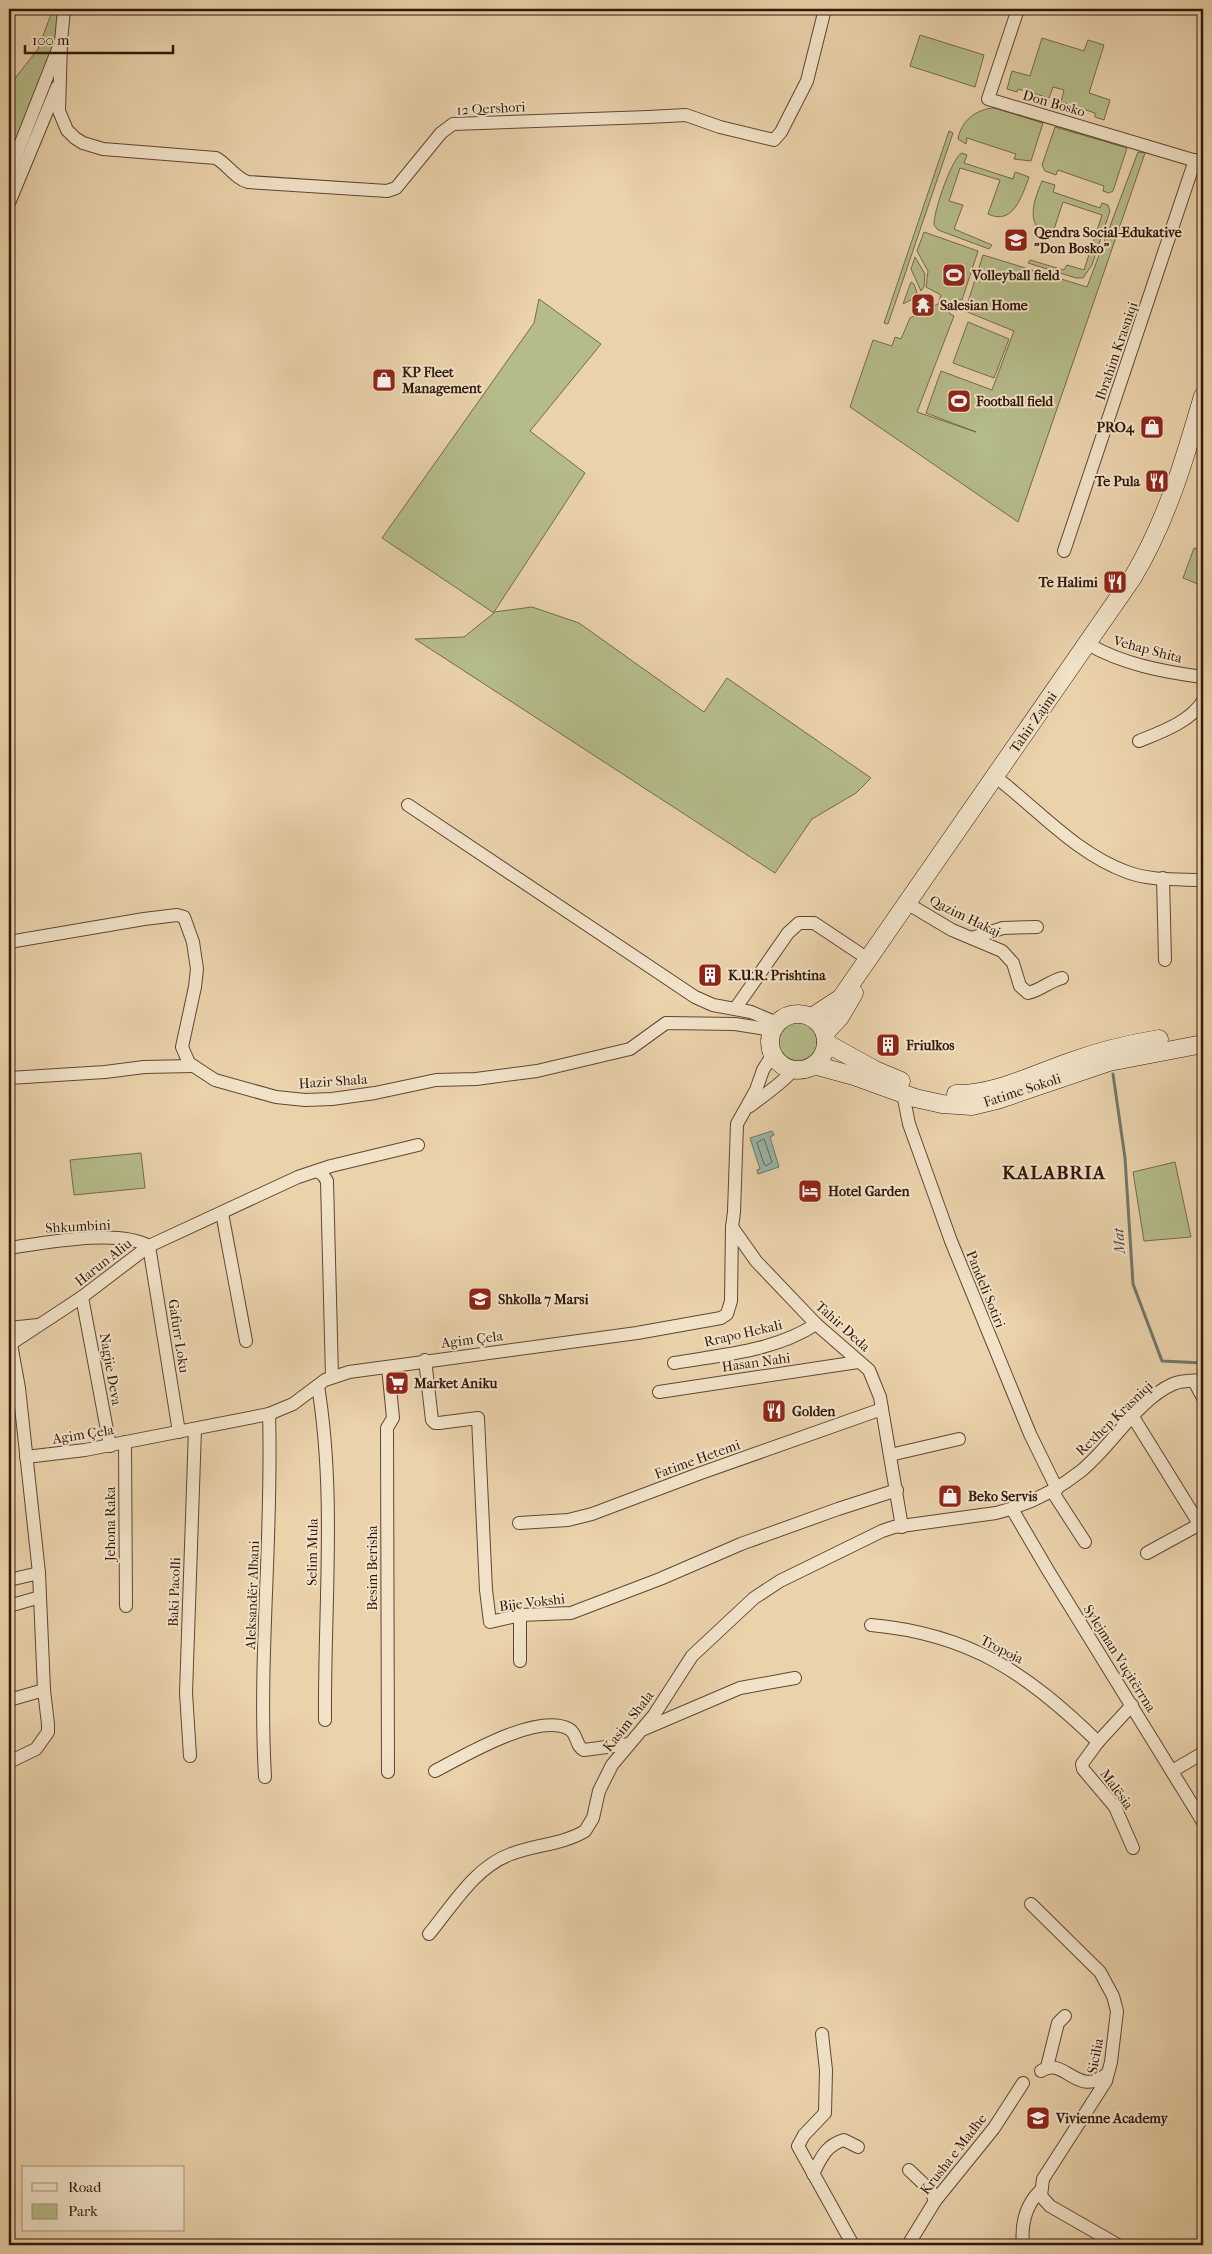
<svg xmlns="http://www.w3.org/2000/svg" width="1212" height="2254" font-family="'IM FELL French Canon',serif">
<rect width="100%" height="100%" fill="#ead2ab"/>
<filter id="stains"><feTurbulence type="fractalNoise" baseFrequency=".004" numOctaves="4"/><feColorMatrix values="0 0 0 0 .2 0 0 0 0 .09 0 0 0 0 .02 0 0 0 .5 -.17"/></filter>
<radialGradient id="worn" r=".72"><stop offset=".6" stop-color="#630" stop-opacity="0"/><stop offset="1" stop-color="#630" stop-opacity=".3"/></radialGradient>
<!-- green -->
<g fill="#b5bc8a" stroke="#746a4a">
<path d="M53,9h11l-4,74 -51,117v-114l29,-37z"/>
<path d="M920,35l64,20 -9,32 -65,-21z"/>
<path d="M1042,38l42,13 4,-11 16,5 -15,48 21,7 -6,20 -9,-3v-4l-34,-11 3,-12 -11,-3 -4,11 -31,-9 -1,3 -10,-3 5,-18 18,5z"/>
<path d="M994,108l49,15 -12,38 -17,-2 2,-5 -49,-16 -1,6 -8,-5c3,-18 18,-30 36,-31z"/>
<path d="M1055,127l72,21 -14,43 -4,2 -6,-2 1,-5 -46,-16 -2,5 -11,-4 -3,-6z"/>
<path d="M949,131l4,2 -65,191 -4,-1z"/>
<path d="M1138,152l7,1 -127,369 -168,-115 23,-67 19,6 3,-9 6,2 9,-21 28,-14 3,-9 -15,-8 2,-16 -11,-20 7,-19 54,19 -16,49 -7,-2 -6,15 5,3 -37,96 59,20 -50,-19 15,-42 51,19 22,-59 -49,-20 18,-56 104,32z"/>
<path d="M962,153l5,2 -3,8 49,16 2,-7 14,5c-7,19 -16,49 -41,37l12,-34 -40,-12 -11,33 14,4 -9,24 38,16 -3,4 -51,-19 -4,-5c-1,-12 18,-68 28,-72z"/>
<path d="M1042,181l13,4 -2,7 47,16 2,-5 6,2 2,6 -18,54 -9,13h-7l-48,-15 2,-3 34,10 3,-5 17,5 18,-55 -39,-13 -11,33c-29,-6 -18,-35 -10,-54z"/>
<path d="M915,257l10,17 -1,13 -3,4 -10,-22z"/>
<path d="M911,282l3,2 4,12 -15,8z"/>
<path d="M539,299l62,45 -71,87 55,42 -91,139 38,-5 47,16 125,89 23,-34 144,100 -15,15 -44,26 -37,54 -360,-234 49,-2 30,-24 -112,-75 152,-215z"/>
<path d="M968,322l41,17 -15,39 -41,-15z"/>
<path d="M1194,548l9,3v35l-20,-8z"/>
<circle cx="798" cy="1041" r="22"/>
<path d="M141,1153l4,35 -71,7 -4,-35z"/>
<path d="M1175,1162l16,75 -47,4 -11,-69z"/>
</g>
<!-- water -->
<path fill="#98b7aa" stroke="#6f776a" d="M772,1131l2,4 -4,2 9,30 -21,7 -1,-4 3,-1 -10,-31z"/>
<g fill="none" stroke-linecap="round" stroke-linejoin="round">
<!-- shore -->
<path stroke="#65685a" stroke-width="1" d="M764,1139l8,23 -6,4 -2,-2 -7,-21z"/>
<!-- stream -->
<path stroke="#6f776a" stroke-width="3" d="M1113,1074l12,84 8,126 29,77 41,2"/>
<!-- street casing -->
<g stroke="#604632" stroke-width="14">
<g id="street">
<path d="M64,9l-3,33 -2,69 8,19 8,8 8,5 20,6 113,9c11,6 20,21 32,24l139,9 9,-3 45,-55 12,-9 195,-7 38,-2 34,12 54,13 7,-8 26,-51 18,-72"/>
<path d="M1018,9l-30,90 215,64"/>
<path d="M9,173l49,-124"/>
<path d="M9,203l48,-116"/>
<path d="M1064,551l131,-391"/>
<path d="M1088,644c34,20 76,28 115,33"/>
<path d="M1139,741c22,-9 51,-19 64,-40"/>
<path d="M1002,782c39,31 77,73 125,90 24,9 51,7 76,8"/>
<path d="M408,805l287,192 18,8 38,7 26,11"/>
<path d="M1163,878l2,82"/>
<path d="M915,908l37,22 50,21 11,12 7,23 8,7c13,-3 20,-11 34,-15"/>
<path d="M972,938l31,-10 34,-1"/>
<path d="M9,942l135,-23 33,-4 7,2 9,25 4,27 -2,18 -13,60 7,16 26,17 61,17 29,3 27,-1 43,-6 61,-13 40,-1 61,-8 93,-22 36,-26 69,1 38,6"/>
<path d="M735,1009l53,-76 11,-10h15l54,36"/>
<path d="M9,1078l96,-6 39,-5 49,-1"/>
<path d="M903,1094l6,30 42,117 79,193 27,55"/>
<path d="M750,1106c15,-12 32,-22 44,-37"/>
<path d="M317,1171l6,4 4,6 5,196"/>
<path d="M222,1213l24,128"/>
<path d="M732,1227l24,34 60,63 53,46 11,27 22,130"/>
<path d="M9,1248c35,-5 109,-20 140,-2l30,186"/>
<path d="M82,1297l28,149"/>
<path d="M9,1328l29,-3"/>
<path d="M9,1345l73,-48 67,-51 149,-69 33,-11 87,-21"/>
<path d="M425,1360l7,60 3,3h4l39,-5 8,172 4,32 30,-7 51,-2 89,-34 81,-35 97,-35 59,-19"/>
<path d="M674,1363c47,-8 102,-12 142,-39"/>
<path d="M1194,1381l9,17"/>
<path d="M318,1386c18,110 6,223 7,334"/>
<path d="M659,1392l199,-30"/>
<path d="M1133,1417l70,113"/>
<path d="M125,1442l1,164"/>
<path d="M890,1455l69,-16"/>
<path d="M26,1457l59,-7 184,-36 24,-10 32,-24 24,-8 288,-39 84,-15 6,-4 4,-13 1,-74 2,-15 3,-88 19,-34 7,-20 10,-16"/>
<path d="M1052,1491l33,51"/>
<path d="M1012,1509l37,63 154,250"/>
<path d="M519,1523l49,-3 24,-6 109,-41 181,-64"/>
<path d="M1147,1553l53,-29"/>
<path d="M9,1580l30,-7"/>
<path d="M9,1606l31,-9"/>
<path d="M871,1625c100,9 157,49 227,117"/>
<path d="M520,1661v-46"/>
<path d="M9,1700l35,-10"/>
<path d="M1132,1705l-34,37 -16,22 1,5 32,38 18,41"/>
<path d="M644,1729l96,-41 55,-10"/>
<path d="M190,1756l-4,-63 9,-264"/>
<path d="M9,1762l27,-13 12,-17v-8l-4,-34 -5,-117 -20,-185 -8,-44"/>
<path d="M435,1771c29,-15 102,-59 134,-42 9,5 6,17 15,21l45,-6"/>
<path d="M1172,1771l31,-18"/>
<path d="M388,1772l-1,-344 6,-10 -5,-51"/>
<path d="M265,1777c-7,-120 8,-242 4,-363"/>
<path d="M1031,1904l69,68 13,24 4,15 -1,9 -5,42 -5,19 -63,98 -2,17 9,10 68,39"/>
<path d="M429,1934c24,-29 46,-67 82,-80 23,-9 53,-10 74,-23l8,-13 6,-27 13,-26 42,-50 38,-59 62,-58 26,-17 102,-50 12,-4 102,-14c31,-8 60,-22 85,-42 31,-25 56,-71 92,-87 9,-4 20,-3 30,-4"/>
<path d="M822,2034l4,36 -1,43 -21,22 -6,11 55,99"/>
<path d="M1047,2067l11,-44 7,-7"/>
<path d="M1041,2071c24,-16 36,29 67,2"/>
<path d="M909,2170l22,21 4,10"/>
<path d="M813,2174c8,-16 13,-29 31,-34l14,7"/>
<path d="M908,2245l27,-44 59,-73 29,-45"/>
<path d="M1023,2245c-2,-20 2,-39 17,-54"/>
</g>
</g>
<!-- secondary casing -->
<g stroke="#32180a" stroke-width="19">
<g id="secondary">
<circle cx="798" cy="1042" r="28"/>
<path d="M812,1017l29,-19 292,-421c34,-57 52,-119 70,-181"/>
<path d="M825,1033l15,-16 14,-24"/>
<path d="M826,1043l49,27 26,11"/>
<path d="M814,1065l40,11 61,22 27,6 30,2 25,-6 112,-38 94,-18"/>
<path d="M956,1094c38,1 78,-20 114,-32 29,-11 59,-18 89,-23"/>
</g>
</g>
<!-- street -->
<use href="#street" stroke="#f1e2c8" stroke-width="12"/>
<!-- secondary -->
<use href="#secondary" stroke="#f1e2c8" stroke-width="18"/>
</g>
<!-- icons -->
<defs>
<g id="school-square" transform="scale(1.25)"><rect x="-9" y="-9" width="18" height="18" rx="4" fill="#8f2418" stroke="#f1e2c8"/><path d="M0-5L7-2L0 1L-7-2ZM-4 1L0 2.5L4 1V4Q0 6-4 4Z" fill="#fff"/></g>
<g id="stadium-square" transform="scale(1.25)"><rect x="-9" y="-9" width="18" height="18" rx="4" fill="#8f2418" stroke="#f1e2c8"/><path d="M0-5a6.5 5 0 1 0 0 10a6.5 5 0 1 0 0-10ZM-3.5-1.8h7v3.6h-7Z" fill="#fff"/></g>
<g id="temple-square" transform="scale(1.25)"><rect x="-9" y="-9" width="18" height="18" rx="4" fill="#8f2418" stroke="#f1e2c8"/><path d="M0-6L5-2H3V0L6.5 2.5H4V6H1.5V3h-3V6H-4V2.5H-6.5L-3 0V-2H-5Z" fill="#fff"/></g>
<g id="shop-square" transform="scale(1.25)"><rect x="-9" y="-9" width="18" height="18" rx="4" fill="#8f2418" stroke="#f1e2c8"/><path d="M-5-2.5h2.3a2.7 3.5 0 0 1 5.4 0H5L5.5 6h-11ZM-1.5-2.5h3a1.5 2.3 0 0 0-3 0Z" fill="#fff"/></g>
<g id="restaurant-square" transform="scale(1.25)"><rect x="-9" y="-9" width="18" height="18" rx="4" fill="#8f2418" stroke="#f1e2c8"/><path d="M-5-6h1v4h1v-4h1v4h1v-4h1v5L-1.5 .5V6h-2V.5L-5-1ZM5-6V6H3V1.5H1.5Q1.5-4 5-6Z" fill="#fff"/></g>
<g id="building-square" transform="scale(1.25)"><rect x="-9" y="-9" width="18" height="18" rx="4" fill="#8f2418" stroke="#f1e2c8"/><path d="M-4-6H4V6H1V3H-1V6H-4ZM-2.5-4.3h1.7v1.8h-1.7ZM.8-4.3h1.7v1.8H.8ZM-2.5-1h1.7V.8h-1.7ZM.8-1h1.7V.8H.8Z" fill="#fff"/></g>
<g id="hotel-square" transform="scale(1.25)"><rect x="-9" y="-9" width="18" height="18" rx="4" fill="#8f2418" stroke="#f1e2c8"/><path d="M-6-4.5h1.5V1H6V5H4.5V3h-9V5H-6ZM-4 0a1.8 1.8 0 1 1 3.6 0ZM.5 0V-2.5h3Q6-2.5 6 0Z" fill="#fff"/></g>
<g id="supermarket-square" transform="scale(1.25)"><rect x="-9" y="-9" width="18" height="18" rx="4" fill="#8f2418" stroke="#f1e2c8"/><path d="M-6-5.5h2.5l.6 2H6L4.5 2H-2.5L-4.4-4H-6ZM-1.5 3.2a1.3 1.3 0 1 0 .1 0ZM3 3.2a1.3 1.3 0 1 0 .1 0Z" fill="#fff"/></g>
</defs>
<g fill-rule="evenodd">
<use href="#school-square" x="1016" y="240"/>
<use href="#stadium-square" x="954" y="275"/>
<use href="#temple-square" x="923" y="305"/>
<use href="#shop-square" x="384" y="380"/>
<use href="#stadium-square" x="959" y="401"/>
<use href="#shop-square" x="1152" y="427"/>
<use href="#restaurant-square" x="1157" y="481"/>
<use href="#restaurant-square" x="1115" y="582"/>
<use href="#building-square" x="710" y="975"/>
<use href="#building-square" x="888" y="1045"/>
<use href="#hotel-square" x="810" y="1191"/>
<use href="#school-square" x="480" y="1299"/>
<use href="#supermarket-square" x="397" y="1383"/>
<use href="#restaurant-square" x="774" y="1411"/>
<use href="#shop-square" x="950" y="1496"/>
<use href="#school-square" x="1038" y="2118"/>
</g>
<g text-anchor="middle" stroke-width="4" stroke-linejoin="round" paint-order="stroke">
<!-- street labels -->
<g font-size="14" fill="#32180a" stroke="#f1e2c8">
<text transform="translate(1054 103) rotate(16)" y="5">Don Bosko</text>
<text transform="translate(491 108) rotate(-3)" y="5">12 Qershori</text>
<text transform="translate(1116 351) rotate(-71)" y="5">Ibrahim Krasniqi</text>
<text transform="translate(1148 649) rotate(15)" y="5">Vehap Shita</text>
<text transform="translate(1033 722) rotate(-55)" y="5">Tahir Zajmi</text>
<text transform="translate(965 916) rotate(26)" y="5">Qazim Hakaj</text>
<text transform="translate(333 1081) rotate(-4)" y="5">Hazir Shala</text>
<text transform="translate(1022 1090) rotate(-18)" y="5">Fatime Sokoli</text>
<text transform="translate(78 1226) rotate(-3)" y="5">Shkumbini</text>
<text transform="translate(103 1262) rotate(-38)" y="5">Harun Aliu</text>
<text transform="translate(986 1289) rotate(68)" y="5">Pandeli Sotiri</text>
<text transform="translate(843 1326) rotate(42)" y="5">Tahir Deda</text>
<text transform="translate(743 1333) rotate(-13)" y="5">Rrapo Hekali</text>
<text transform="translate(179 1336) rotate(81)" y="5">Gafurr Loku</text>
<text transform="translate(472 1339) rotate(-7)" y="5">Agim Çela</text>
<text transform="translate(756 1362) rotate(-8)" y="5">Hasan Nahi</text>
<text transform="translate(111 1369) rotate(80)" y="5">Nagjie Deva</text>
<text transform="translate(1114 1418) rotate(-44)" y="5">Rexhep Krasniqi</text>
<text transform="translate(83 1434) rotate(-9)" y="5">Agim Çela</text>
<text transform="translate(697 1459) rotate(-20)" y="5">Fatime Hetemi</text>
<text transform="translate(110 1524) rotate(-90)" y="5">Jehona Raka</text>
<text transform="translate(312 1552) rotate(-89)" y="5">Selim Mula</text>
<text transform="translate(372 1568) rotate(-90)" y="5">Besim Berisha</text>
<text transform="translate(174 1592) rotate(-88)" y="5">Baki Pacolli</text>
<text transform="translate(252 1595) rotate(-88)" y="5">Aleksandër Albani</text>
<text transform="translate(532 1602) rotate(-7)" y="5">Bije Vokshi</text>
<text transform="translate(1002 1649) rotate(27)" y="5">Tropoja</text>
<text transform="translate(1120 1658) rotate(58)" y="5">Sylejman Vuçitërrna</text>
<text transform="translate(628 1721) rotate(-52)" y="5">Kasim Shala</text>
<text transform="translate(1117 1789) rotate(54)" y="5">Malësia</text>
<text transform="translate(1095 2056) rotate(-79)" y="5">Sicilia</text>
<text transform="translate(953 2154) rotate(-52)" y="5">Krusha e Madhe</text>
</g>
<!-- poi labels -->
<g font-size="14" font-weight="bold" fill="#32180a" stroke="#f1e2c8" text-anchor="start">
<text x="1034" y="237">Qendra Social-Edukative<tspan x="1034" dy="16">"Don Bosko"</tspan></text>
<text x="972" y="280">Volleyball field</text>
<text x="940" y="310">Salesian Home</text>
<text x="402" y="377">KP Fleet<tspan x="402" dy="16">Management</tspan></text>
<text x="976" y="406">Football field</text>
<text x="1134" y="432" text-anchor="end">PRO4</text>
<text x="1140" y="486" text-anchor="end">Te Pula</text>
<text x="1098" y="587" text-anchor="end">Te Halimi</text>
<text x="728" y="980">K.U.R. Prishtina</text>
<text x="906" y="1050">Friulkos</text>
<text x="828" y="1196">Hotel Garden</text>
<text x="498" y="1304">Shkolla 7 Marsi</text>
<text x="414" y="1388">Market Aniku</text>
<text x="792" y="1416">Golden</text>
<text x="968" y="1501">Beko Servis</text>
<text x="1056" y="2123">Vivienne Academy</text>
</g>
<!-- water labels -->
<g font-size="15" font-style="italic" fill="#51483a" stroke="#f1e2c8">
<text transform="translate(1119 1241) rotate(-94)" y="5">Mat</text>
</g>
<!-- district labels -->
<g font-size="19" font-weight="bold" letter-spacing="1" fill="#32180a" stroke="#f1e2c8">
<text x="1054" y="1179">KALABRIA</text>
</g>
</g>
<!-- margin -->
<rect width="1212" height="2254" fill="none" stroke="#ead2ab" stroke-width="30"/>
<rect x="10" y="10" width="1192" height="2234" fill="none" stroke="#32180a" stroke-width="2.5"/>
<rect x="15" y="15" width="1182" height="2224" fill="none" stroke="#32180a"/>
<!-- legend -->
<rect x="22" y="2166" width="162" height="65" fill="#f1e2c8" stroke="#a5917c"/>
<rect x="32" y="2183" width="25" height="8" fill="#f1e2c8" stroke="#a5917c"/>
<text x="68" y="2192" font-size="15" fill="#32180a">Road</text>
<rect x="32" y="2204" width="25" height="15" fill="#b5bc8a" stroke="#a5917c"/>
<text x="68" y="2216" font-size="15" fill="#32180a">Park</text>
<!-- scale -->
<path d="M25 45v8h148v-8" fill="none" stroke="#32180a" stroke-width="2.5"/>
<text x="32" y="45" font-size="15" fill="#32180a" stroke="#f1e2c8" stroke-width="4" paint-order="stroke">100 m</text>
<rect width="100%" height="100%" filter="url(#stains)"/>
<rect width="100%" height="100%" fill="url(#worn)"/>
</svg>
